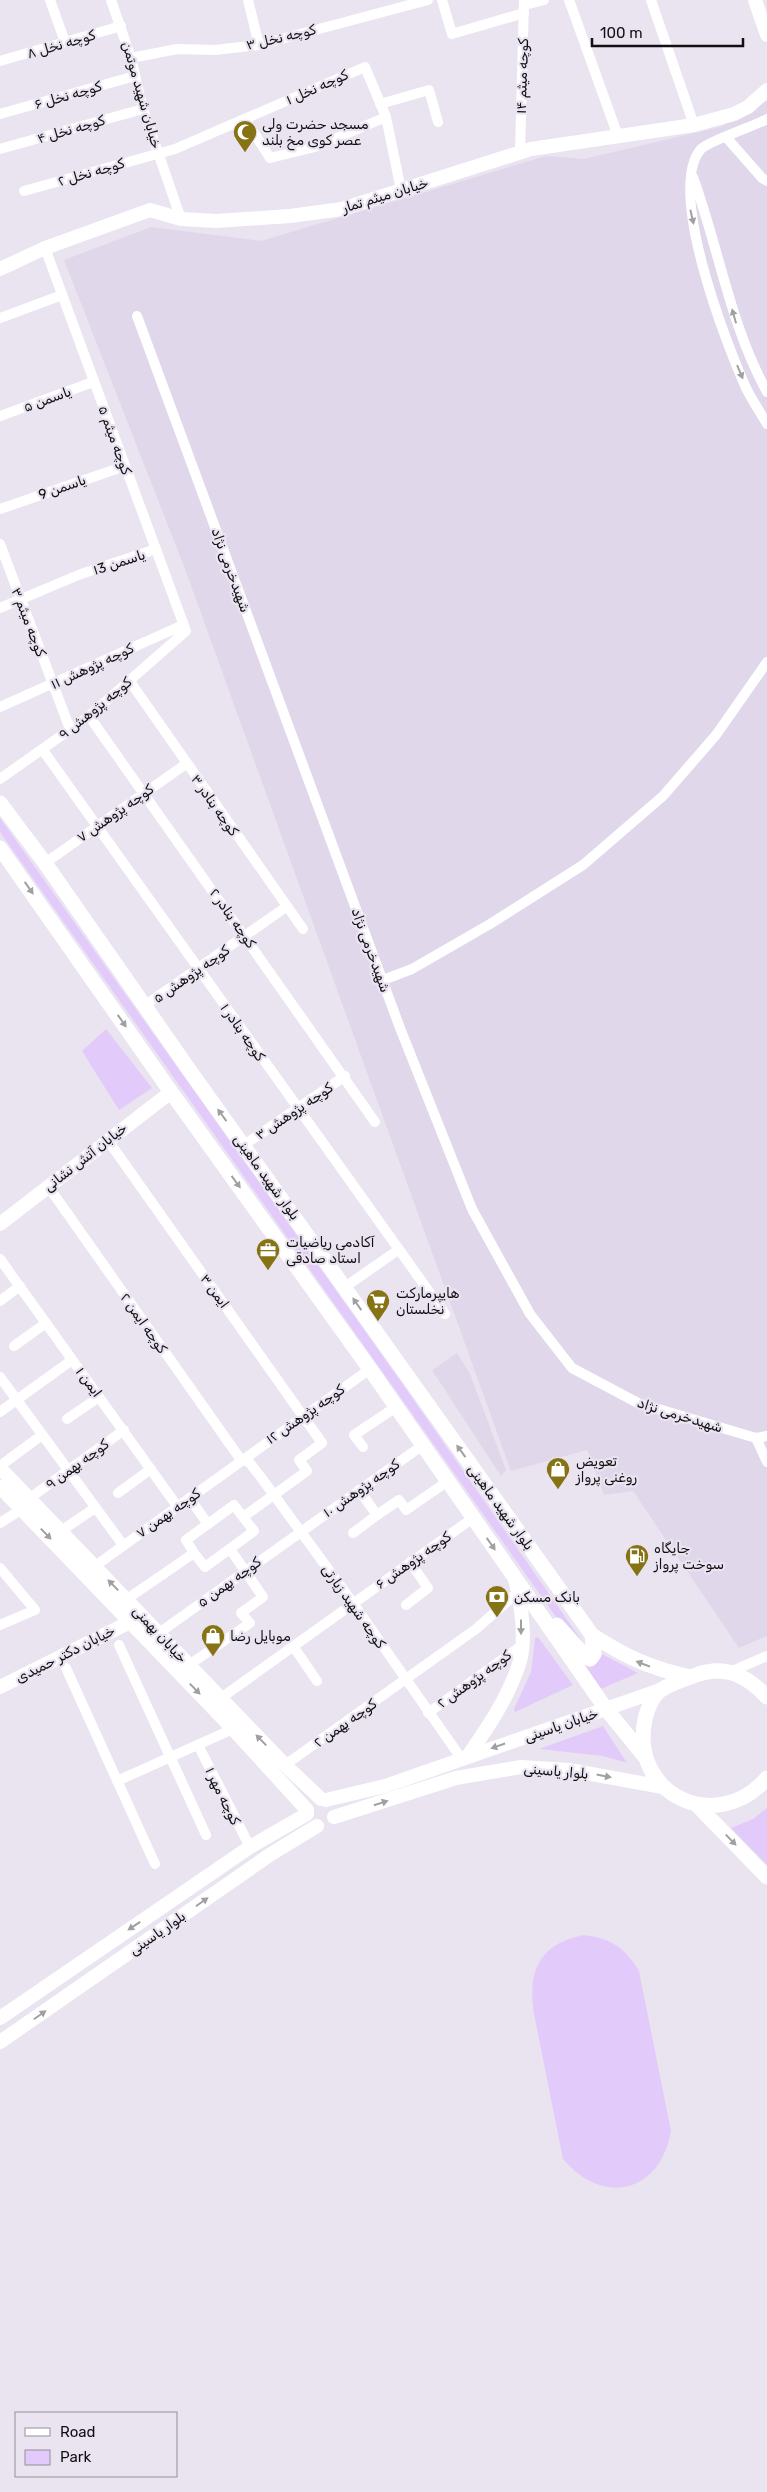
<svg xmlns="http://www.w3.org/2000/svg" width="767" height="2492" font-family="Rubik,Cairo,sans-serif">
<rect width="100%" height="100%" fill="#eae4f1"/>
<!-- built -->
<g fill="#e0d7ea">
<path d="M767,101v1535l-28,12 -106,-157 -29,4 -17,-45 -76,21 -326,-902 -121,-309 87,-33 110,14 285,-85 38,3 136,-32z"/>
<path d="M457,1353l13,21 36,96 -5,6 -69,-106z"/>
</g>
<!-- green -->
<g fill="#e2cbfa">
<path d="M0,818l399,561 190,272 -24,-28 -9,-6 -556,-785z"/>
<path d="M106,1029l46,59 -33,22 -37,-59z"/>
<path d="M538,1637l35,48 -58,27 -1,-3 17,-37 4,-34z"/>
<path d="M602,1654l36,19 -37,16 -16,-24 12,-2z"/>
<path d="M603,1726l24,37 -24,-7 -64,-7z"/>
<path d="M767,1808v57l-36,-37 22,-9z"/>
<path d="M584,1935c27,3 41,13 55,36l32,160c-11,62 -68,76 -108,28l-29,-145c-7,-43 5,-70 50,-79z"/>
</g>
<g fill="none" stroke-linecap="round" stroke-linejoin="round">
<!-- street -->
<g stroke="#fff" stroke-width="10">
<path d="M50,0l15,42"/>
<path d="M111,0l20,58 12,51 38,110"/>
<path d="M248,0l11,45"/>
<path d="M442,0l10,34 72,-21"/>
<path d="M569,0l49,136"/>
<path d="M651,0l43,125"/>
<path d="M525,5l19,-5"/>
<path d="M131,58l46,-9 38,1 44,-5 169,-45"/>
<path d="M0,61l121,-35"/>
<path d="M380,104l49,-14 9,32"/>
<path d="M0,114l135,-38"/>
<path d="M245,119l25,39 45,-11 71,-30"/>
<path d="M767,119c-14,8 -57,21 -66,30 -35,40 25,194 45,239 6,12 14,24 21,36"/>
<path d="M726,137l36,41 5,3"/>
<path d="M0,149l143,-40"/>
<path d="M520,153l4,-153"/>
<path d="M693,177c26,72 37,148 74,215"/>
<path d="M24,191l151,-42 190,-82 21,50 15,73"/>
<path d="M137,316l263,712 72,181 58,105 42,54 66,35 118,35 11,-2"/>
<path d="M0,318l62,-23"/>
<path d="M0,416l93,-34"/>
<path d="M0,509l125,-43"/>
<path d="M0,544l70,185"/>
<path d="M0,608l81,-34 75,-25"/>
<path d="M129,680l174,249"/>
<path d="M0,707l183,-82"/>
<path d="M89,716l286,406"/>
<path d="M42,749l403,565"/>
<path d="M0,779l89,-63 97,-85 -141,-383"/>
<path d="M45,863l141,-99"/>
<path d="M383,980l29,-11 78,-45 93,-59 80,-69 53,-61 51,-73"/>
<path d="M144,1006l142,-99"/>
<path d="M107,1139l215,304 -23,17 8,11 -64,46 11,14 -49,36 -11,-14 -67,46"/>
<path d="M244,1145l101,-69"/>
<path d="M48,1186l193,274"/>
<path d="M0,1259l177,247"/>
<path d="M345,1287l53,-37"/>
<path d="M0,1301l20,-15"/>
<path d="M14,1346l32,-23"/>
<path d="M0,1377l123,168"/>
<path d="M0,1412l72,-52"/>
<path d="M67,1419l32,-22"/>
<path d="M756,1438l11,24"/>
<path d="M363,1447l-9,-12 42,-28"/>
<path d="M241,1460l8,2 11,14 93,127 108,155"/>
<path d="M0,1466l42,-31"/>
<path d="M118,1493l33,-24"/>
<path d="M30,1498l94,-68"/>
<path d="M189,1498l19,26"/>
<path d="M377,1515l22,-15 7,10 42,-29"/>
<path d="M0,1523l22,-14"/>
<path d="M61,1531l34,-23"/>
<path d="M353,1533l24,-18 -18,-25"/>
<path d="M194,1553l-8,-13 48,-35 9,12"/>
<path d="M95,1566l275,-197"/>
<path d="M0,1568l35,42 -35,15"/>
<path d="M406,1605l22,-17 -18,-26"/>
<path d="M159,1633l264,-188"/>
<path d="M119,1645l87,190"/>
<path d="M293,1646l24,35"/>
<path d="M189,1665l61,-42 -9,-10 22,-16 -33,-48"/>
<path d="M66,1668l89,196"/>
<path d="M732,1671l35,-15"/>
<path d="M221,1698l252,-180"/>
<path d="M428,1713l93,-67"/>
<path d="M198,1745l52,102"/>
<path d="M285,1765l191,-136 42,-37"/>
<path d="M117,1781l116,-52"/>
</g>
<!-- secondary -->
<g stroke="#fff" stroke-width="14">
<path d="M755,0l12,35"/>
<path d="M0,269l45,-21 105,-38 31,9 35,2 74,-5 52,-7 189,-60 163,-24 40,-11 14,-7 19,-17"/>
<path d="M0,1224l171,-132"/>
<path d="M0,1468l285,297 36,34"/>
<path d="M0,1487l233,242 74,81"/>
<path d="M0,1687l130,-65"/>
<path d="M468,1756c20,-29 40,-58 51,-92 8,-23 2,-61 -4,-85"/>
<path d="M326,1800l59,-14 275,-96"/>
<path d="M334,1817l122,-39 65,-11 48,3 94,17"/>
<path d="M0,2018l250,-171 57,-33"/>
<path d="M0,2042l271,-188 46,-28"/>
</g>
<!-- primary -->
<g stroke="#fff" stroke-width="15">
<path d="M0,803l45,60 145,208 402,564c34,22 58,33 98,42"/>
<path d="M0,848l171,244 199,277 236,340 40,49"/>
<path d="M557,1625l29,32 4,2 4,-5 -2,-19"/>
<path d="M767,1697c-20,-21 -41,-33 -71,-22 -11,4 -25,8 -35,15 -8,5 -14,20 -16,29 -16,76 72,117 122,59"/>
<path d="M697,1805l70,72"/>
</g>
</g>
<!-- one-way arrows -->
<defs><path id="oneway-solid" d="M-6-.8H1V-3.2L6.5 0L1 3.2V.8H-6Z" transform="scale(1.25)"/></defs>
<g fill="#a09fa1">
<use href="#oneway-solid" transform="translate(692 217) rotate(77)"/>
<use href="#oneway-solid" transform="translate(734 316) rotate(-106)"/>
<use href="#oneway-solid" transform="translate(740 372) rotate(67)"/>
<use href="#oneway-solid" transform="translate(29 888) rotate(55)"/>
<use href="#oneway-solid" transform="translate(122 1021) rotate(55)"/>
<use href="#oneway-solid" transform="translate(222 1115) rotate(-126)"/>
<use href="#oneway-solid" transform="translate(236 1182) rotate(54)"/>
<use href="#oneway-solid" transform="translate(357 1304) rotate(-125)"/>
<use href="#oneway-solid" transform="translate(461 1451) rotate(-126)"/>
<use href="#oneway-solid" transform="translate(46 1534) rotate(46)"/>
<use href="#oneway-solid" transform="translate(491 1544) rotate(55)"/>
<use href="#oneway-solid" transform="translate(113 1585) rotate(-134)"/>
<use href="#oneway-solid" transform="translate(521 1627) rotate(90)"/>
<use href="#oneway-solid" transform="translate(643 1664) rotate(-159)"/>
<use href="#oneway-solid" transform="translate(195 1689) rotate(46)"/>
<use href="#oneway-solid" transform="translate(261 1740) rotate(-134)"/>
<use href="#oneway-solid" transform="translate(498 1746) rotate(161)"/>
<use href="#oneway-solid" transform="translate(604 1776) rotate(11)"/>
<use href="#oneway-solid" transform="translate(381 1803) rotate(-18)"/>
<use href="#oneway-solid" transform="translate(731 1840) rotate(46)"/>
<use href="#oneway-solid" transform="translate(202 1902) rotate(-35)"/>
<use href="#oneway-solid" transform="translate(134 1926) rotate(146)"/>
<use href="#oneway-solid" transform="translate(40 2015) rotate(-35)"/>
</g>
<!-- icons -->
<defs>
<g id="mosque-pin" transform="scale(1.25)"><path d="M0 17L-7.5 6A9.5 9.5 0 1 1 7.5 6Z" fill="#857314" stroke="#eae4f1"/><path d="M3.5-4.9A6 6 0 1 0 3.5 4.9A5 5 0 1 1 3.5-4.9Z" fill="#fff"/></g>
<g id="office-pin" transform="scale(1.25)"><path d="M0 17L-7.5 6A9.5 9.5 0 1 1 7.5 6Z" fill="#857314" stroke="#eae4f1"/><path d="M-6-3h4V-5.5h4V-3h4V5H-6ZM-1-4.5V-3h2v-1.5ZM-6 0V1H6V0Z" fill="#fff"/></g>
<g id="supermarket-pin" transform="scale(1.25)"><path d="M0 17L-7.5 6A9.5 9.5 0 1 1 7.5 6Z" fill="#857314" stroke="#eae4f1"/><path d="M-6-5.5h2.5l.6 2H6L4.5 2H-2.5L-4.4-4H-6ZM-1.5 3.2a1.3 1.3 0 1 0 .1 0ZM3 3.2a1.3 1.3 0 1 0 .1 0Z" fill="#fff"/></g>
<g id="shop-pin" transform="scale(1.25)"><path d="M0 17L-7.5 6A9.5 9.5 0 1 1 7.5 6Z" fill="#857314" stroke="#eae4f1"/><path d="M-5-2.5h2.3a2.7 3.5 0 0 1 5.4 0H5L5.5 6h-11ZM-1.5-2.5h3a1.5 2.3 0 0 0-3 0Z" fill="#fff"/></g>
<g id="fuel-pin" transform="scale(1.25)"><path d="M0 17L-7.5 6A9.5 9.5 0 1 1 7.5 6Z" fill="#857314" stroke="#eae4f1"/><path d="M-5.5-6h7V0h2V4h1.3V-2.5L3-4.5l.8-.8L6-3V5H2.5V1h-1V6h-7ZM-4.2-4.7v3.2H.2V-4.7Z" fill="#fff"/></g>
<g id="bank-pin" transform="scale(1.25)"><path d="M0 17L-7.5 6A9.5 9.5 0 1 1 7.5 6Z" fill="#857314" stroke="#eae4f1"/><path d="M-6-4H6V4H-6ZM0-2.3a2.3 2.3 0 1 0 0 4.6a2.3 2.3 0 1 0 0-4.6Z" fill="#fff"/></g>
</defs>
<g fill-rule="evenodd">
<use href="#mosque-pin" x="245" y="132"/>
<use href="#office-pin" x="268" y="1250"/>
<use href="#supermarket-pin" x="378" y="1301"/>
<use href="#shop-pin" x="558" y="1469"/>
<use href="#fuel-pin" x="637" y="1556"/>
<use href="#bank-pin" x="497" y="1597"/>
<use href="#shop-pin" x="213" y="1636"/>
</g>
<g text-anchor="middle" stroke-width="4.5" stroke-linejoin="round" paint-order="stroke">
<!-- street labels -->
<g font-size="14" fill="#110f13" stroke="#eae4f1">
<text transform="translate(281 37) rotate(-13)" y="5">کوچه نخل ۳</text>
<text transform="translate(61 44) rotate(-16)" y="5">کوچه نخل ۸</text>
<text transform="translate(522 76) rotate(-88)" y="5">کوچه میثم ۱۴</text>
<text transform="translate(317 87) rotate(-24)" y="5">کوچه نخل ۱</text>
<text transform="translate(68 95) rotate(-16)" y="5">کوچه نخل ۶</text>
<text transform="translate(142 95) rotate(74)" y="5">خیابان شهید موتمن</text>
<text transform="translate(71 129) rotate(-16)" y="5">کوچه نخل ۴</text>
<text transform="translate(91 172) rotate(-16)" y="5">کوچه نخل ۲</text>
<text transform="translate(385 195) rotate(-17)" y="5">خیابان میثم تمار</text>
<text transform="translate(47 399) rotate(-20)" y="5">یاسمن ۵</text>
<text transform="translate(115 440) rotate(70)" y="5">کوچه میثم ۵</text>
<text transform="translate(62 487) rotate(-19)" y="5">یاسمن 9</text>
<text transform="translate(119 562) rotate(-18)" y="5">یاسمن ۱3</text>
<text transform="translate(231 570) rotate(70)" y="5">شهیدخرمی نژاد</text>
<text transform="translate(29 622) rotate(69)" y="5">کوچه میثم ۳</text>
<text transform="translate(92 666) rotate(-25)" y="5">کوچه پژوهش ۱۱</text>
<text transform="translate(95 708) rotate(-39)" y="5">کوچه پژوهش ۹</text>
<text transform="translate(215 805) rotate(55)" y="5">کوچه بنادر ۳</text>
<text transform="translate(115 813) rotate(-35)" y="5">کوچه پژوهش ۷</text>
<text transform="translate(233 918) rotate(55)" y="5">کوچه بنادر ۲</text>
<text transform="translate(371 950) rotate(70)" y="5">شهیدخرمی نژاد</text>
<text transform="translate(191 974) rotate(-35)" y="5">کوچه پژوهش ۵</text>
<text transform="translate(243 1032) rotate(55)" y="5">کوچه بنادر ۱</text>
<text transform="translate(294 1111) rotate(-34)" y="5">کوچه پژوهش ۳</text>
<text transform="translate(85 1157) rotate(-38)" y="5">خیابان آتش نشانی</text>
<text transform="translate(267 1177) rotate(54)" y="5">بلوار شهید ماهینی</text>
<text transform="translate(215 1291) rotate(54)" y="5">ایمن ۳</text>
<text transform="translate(144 1323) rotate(55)" y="5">کوچه ایمن ۲</text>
<text transform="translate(89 1382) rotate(53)" y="5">ایمن ۱</text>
<text transform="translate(305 1414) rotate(-35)" y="5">کوچه پژوهش ۱۲</text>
<text transform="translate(680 1415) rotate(17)" y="5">شهیدخرمی نژاد</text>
<text transform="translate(77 1464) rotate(-36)" y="5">کوچه بهمن ۹</text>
<text transform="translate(361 1488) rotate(-35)" y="5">کوچه پژوهش ۱۰</text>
<text transform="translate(501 1507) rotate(54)" y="5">بلوار شهید ماهینی</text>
<text transform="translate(168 1513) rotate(-35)" y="5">کوچه بهمن ۷</text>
<text transform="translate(413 1560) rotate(-35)" y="5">کوچه پژوهش ۶</text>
<text transform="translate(229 1582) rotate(-36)" y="5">کوچه بهمن ۵</text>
<text transform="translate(354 1606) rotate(55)" y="5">کوچه شهید زیارتی</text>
<text transform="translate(160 1634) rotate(47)" y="5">خیابان بهمنی</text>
<text transform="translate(65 1654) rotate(-27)" y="5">خیابان دکتر حمیدی</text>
<text transform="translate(474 1679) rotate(-36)" y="5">کوچه پژوهش ۲</text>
<text transform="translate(345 1723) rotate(-35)" y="5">کوچه بهمن ۲</text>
<text transform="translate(561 1725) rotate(-19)" y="5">خیابان یاسینی</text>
<text transform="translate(556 1771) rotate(5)" y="5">بلوار یاسینی</text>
<text transform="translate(223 1796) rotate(64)" y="5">کوچه مهر ۱</text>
<text transform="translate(157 1933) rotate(-35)" y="5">بلوار یاسینی</text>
</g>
<!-- poi labels -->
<g font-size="14" fill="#110f13" stroke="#eae4f1" text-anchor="start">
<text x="262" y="129">مسجد حضرت ولی<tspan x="262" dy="16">عصر کوی مخ بلند</tspan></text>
<text x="286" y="1247">آکادمی ریاضیات<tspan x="286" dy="16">استاد صادقی</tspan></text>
<text x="396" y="1298">هایپرمارکت<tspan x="396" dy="16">نخلستان</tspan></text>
<text x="576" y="1466">تعویض<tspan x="576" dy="16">روغنی پرواز</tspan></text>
<text x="654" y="1553">جایگاه<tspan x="654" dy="16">سوخت پرواز</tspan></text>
<text x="514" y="1602">بانک مسکن</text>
<text x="230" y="1641">موبایل رضا</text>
</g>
</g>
<!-- legend -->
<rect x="15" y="2412" width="162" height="65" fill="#eae4f1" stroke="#938f98"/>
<rect x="25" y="2428" width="25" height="8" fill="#ffffff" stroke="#938f98"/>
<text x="60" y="2437" font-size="15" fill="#110f13">Road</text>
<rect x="25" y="2450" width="25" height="15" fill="#e2cbfa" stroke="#938f98"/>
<text x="60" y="2462" font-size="15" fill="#110f13">Park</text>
<!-- scale -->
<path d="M592 38v8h151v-8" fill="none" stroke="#110f13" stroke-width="2.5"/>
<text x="600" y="38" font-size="15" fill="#110f13" stroke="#eae4f1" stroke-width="4" paint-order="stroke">100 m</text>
</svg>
